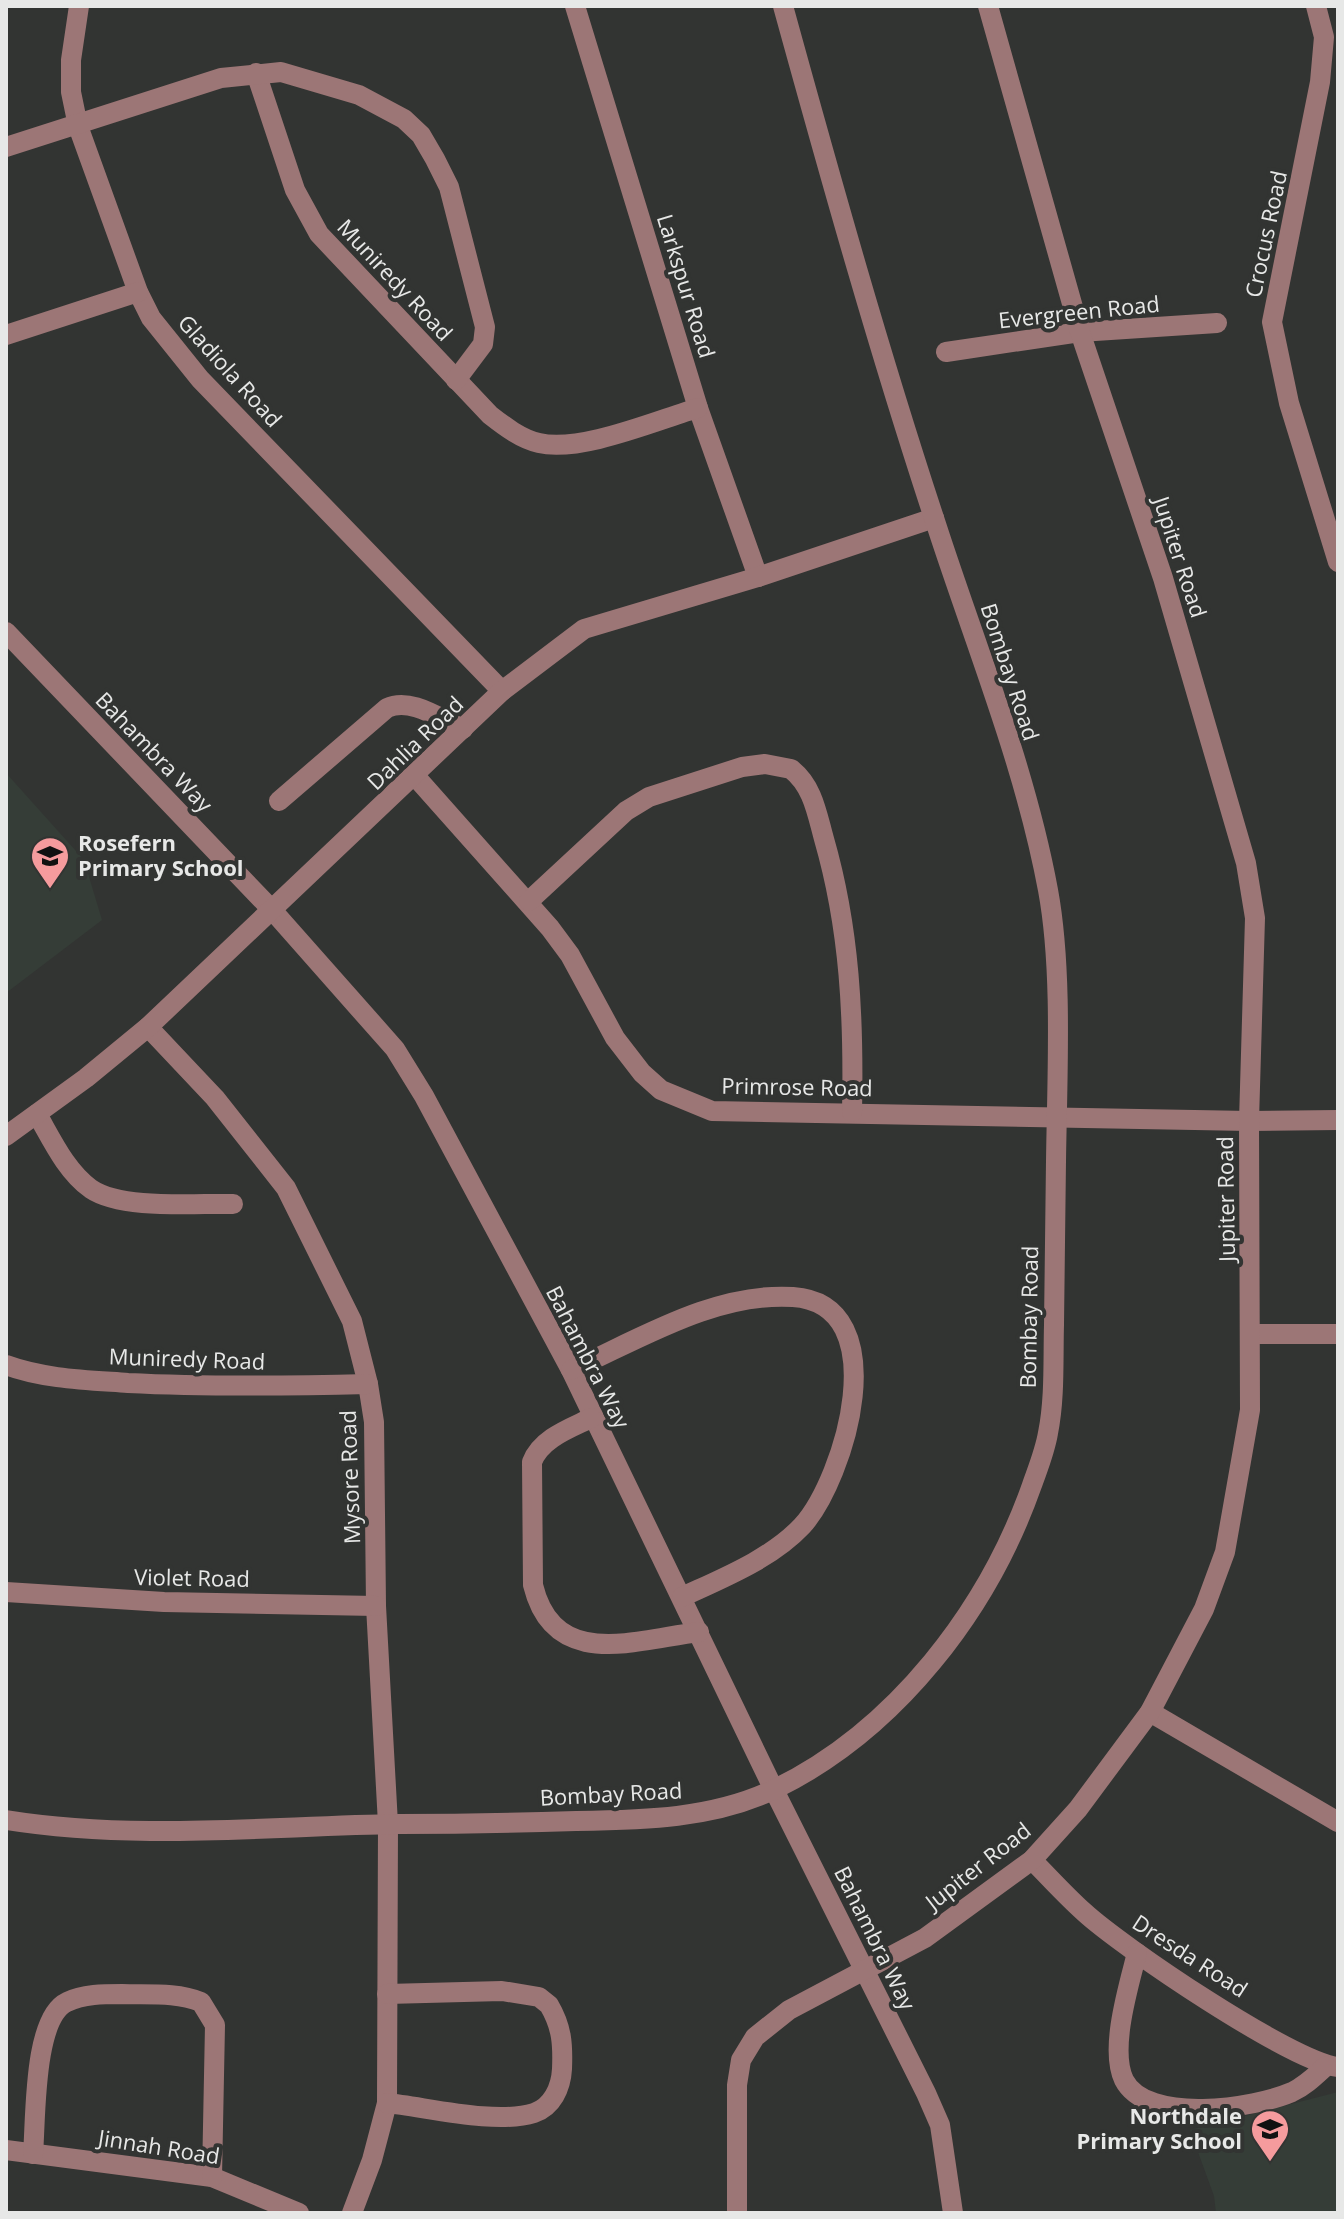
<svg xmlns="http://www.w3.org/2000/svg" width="1344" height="2219" font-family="'Open Sans',sans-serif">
<rect width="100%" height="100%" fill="#323432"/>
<!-- built -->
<g fill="#353d37">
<path d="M6,773l78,87 18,60 -96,73z"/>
<path d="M1338,2092v121h-122l-2,-17 -24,-66z"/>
</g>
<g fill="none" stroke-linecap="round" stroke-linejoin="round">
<!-- minor -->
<g stroke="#9c7676" stroke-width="20">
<path d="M79,6l-8,54v32l7,34 60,166 13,26 49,61 302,312"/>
<path d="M575,6l123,402 60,169"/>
<path d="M1316,6l8,31 -4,45 -48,240 17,81 49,159"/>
<path d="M256,73l39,117 24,44 171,181c14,11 31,24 49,28 41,10 118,-23 159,-35"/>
<path d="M6,147l215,-69 60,-6 78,23 45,24 17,16 14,24 14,28 36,140 -2,17 -27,36"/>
<path d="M6,335l132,-43"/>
<path d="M946,352l134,-20 137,-9"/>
<path d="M6,632l267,279 122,138 29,47 147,274 203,420 152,303 14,32 13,88"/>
<path d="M415,776l135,152 20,27 45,83 27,35 19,17 51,21 537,10 89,-1"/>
<path d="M279,801l108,-93c24,-11 53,11 76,21"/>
<path d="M529,901l97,-90 23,-14 93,-30 23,-3 26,5c22,17 26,45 33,70 26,90 30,180 28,273"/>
<path d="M148,1027l67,71 71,90 66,133 16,63 6,38 2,184 12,218 -1,279 -15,57 -20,53"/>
<path d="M37,1114c15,26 29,57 54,75 31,21 105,14 142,15"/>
<path d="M6,1136l80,-58 62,-51 354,-336 82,-62 174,-52 176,-59"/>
<path d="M1251,1334h87"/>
<path d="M6,1365c38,14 81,15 122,18 80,4 160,3 240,1"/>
<path d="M571,1370c69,-31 144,-78 222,-73 104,7 52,182 9,229 -31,33 -79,52 -120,71"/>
<path d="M591,1418c-20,10 -50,20 -59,44l1,123c21,86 102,55 166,47"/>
<path d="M6,1592l158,10 212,4"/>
<path d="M1150,1712l188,110"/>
<path d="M6,1820c131,21 262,6 393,4 59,0 118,-1 177,-3 67,-1 137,-2 199,-32 121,-59 213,-179 257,-304 6,-17 13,-34 16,-52 7,-35 5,-73 6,-108 1,-55 1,-109 2,-163 1,-84 7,-191 -8,-272 -23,-124 -72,-243 -111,-363 -57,-172 -106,-347 -154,-521"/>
<path d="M1032,1860c17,17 34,36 52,52 38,35 208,150 254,155"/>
<path d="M1137,1953c-8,32 -28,96 -13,127 23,45 131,28 168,12 13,-6 23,-16 34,-26"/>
<path d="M387,2103c39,4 109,22 147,10 18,-6 27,-25 28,-44 1,-25 0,-42 -13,-64l-10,-8 -37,-6 -115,3"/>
<path d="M6,2150l206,27 87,36"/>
<path d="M33,2154c3,-35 0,-136 34,-152 16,-8 37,-8 55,-8 26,1 54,-2 79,8l14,23 -3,152"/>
<path d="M737,2213v-128l4,-25 14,-23 34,-27 136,-72 107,-78 46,-51 72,-97 54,-103 21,-57 25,-142 -1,-289 6,-203 -9,-55 -83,-285 -83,-246 -92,-326"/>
</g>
</g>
<!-- icons -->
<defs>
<g id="school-pin" transform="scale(2)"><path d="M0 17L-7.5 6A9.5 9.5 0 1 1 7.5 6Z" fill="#f59b9d" stroke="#323432"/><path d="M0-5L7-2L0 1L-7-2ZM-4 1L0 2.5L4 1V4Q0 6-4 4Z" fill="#111"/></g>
</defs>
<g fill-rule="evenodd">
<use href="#school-pin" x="50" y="856"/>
<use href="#school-pin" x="1270" y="2129"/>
</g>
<g text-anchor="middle" stroke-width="8" stroke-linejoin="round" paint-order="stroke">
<!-- street labels -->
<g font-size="22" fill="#e7e8e7" stroke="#323432">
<text transform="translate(1266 234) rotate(-78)" y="8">Crocus Road</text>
<text transform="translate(395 280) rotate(47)" y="8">Muniredy Road</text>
<text transform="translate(686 286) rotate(73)" y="8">Larkspur Road</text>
<text transform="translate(1079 312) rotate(-6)" y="8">Evergreen Road</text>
<text transform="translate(230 371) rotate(48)" y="8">Gladiola Road</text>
<text transform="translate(1180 557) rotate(72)" y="8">Jupiter Road</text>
<text transform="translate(1010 672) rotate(72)" y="8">Bombay Road</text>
<text transform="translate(415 743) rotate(-44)" y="8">Dahlia Road</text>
<text transform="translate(154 752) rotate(46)" y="8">Bahambra Way</text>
<text transform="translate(797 1087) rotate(1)" y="8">Primrose Road</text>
<text transform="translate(1226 1199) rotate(-91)" y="8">Jupiter Road</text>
<text transform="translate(1029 1317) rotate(-89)" y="8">Bombay Road</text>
<text transform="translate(588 1357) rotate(63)" y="8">Bahambra Way</text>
<text transform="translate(187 1359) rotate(2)" y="8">Muniredy Road</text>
<text transform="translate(350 1477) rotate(-92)" y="8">Mysore Road</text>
<text transform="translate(192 1578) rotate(1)" y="8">Violet Road</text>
<text transform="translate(611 1794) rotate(-3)" y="8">Bombay Road</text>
<text transform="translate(978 1866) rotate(-38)" y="8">Jupiter Road</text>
<text transform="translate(875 1938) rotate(64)" y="8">Bahambra Way</text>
<text transform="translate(1190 1956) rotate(33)" y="8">Dresda Road</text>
<text transform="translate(159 2147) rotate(9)" y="8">Jinnah Road</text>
</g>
<!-- poi labels -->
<g font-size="22" font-weight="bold" fill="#e7e8e7" stroke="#323432" text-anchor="start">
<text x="78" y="851">Rosefern<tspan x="78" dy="25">Primary School</tspan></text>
<text x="1242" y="2124" text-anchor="end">Northdale<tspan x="1242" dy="25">Primary School</tspan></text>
</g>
</g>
<!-- border -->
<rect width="1344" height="2219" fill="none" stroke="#e7e8e7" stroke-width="16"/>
</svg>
